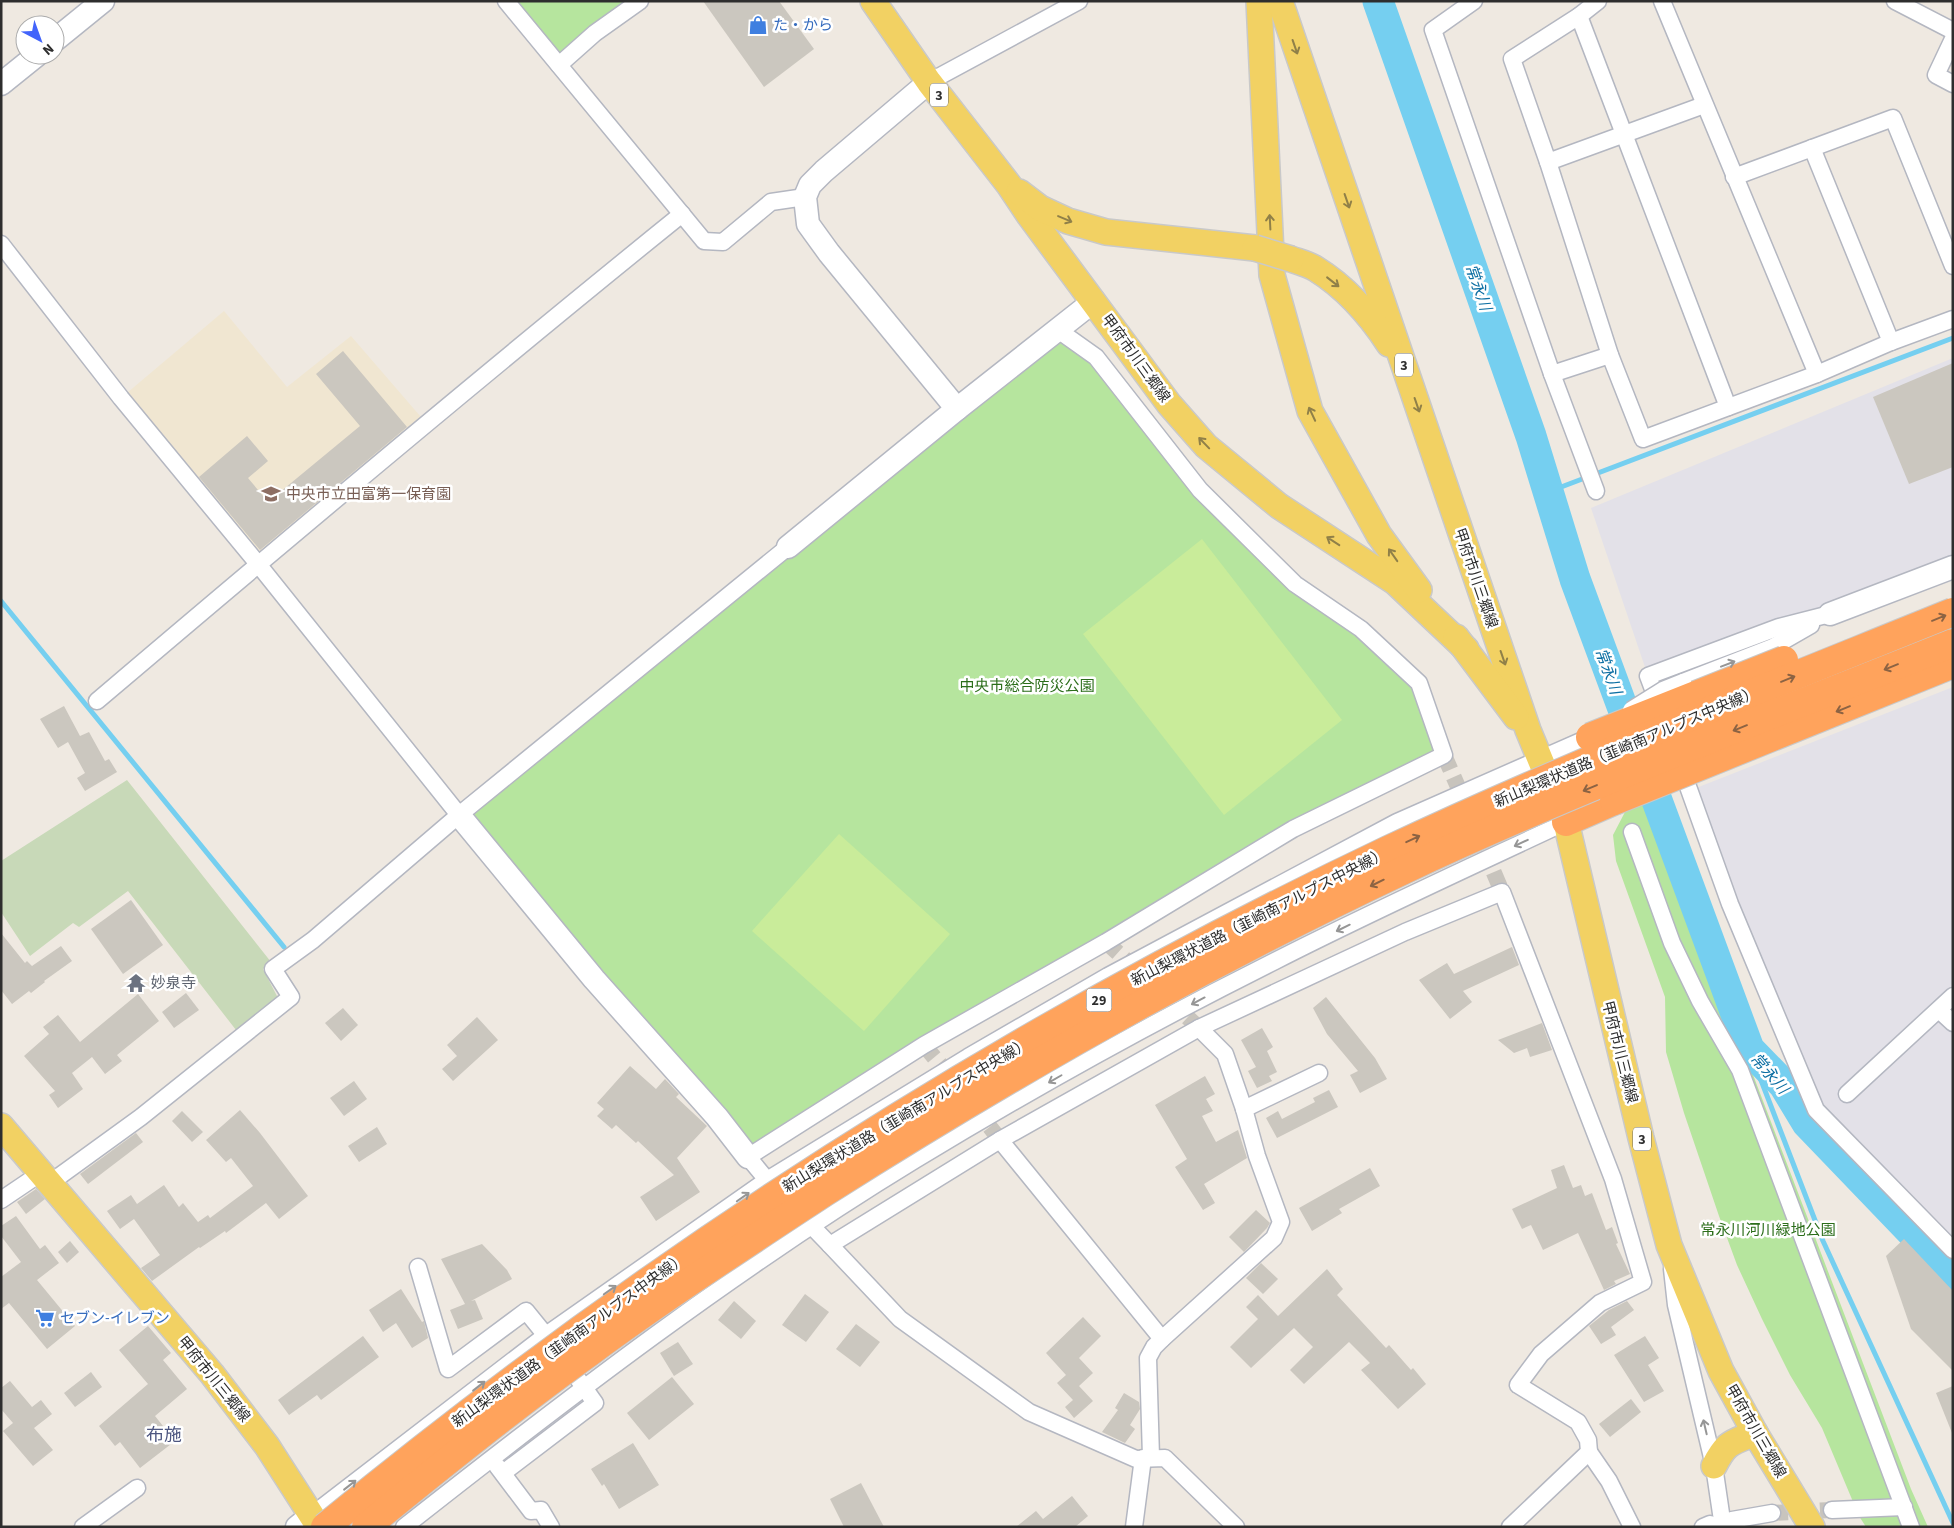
<svg xmlns="http://www.w3.org/2000/svg" width="1954" height="1528" font-family="'Source Sans 3','Noto Sans JP',sans-serif">
<rect width="100%" height="100%" fill="#efe9e1"/>
<!-- industrial -->
<g fill="#e3e1e8">
<path d="M1953,358v209l-305,109 -57,-168z"/>
<path d="M1953,687v556l-130,-134 -137,-317z"/>
</g>
<!-- education -->
<path fill="#f0e6d1" d="M224,311l63,76 64,-51 76,88 -169,140 -137,-166z"/>
<!-- green -->
<g fill="#b6e59e">
<path d="M512,1h128l-82,55z"/>
<path d="M1058,330l38,27 104,133 219,193 25,72 -151,74 -545,328 -289,-342z"/>
<path d="M1649,802l262,687 17,38h-62l-7,-11 -37,-88 -32,-53 -28,-56 -25,-54 -18,-49 -35,-103 -18,-61 -1,-55 -49,-136 -3,-26 12,-23z"/>
</g>
<!-- cemetery -->
<path fill="#c8d9b8" d="M127,780l144,182 -8,7 15,29 -42,32 -108,-139 -49,36 -6,-4 -43,33 -29,-44v-51z"/>
<!-- pitch -->
<g fill="#c9ec9a">
<path d="M1202,539l140,181 -118,95 -141,-181z"/>
<path d="M839,834l111,100 -86,97 -112,-100z"/>
</g>
<g fill="none" stroke-linecap="round" stroke-linejoin="round">
<!-- stream -->
<g stroke="#75cff0" stroke-width="5">
<path d="M1548,492l405,-154"/>
<path d="M1,601l283,346"/>
<path d="M1749,1049l74,192 130,282"/>
</g>
<!-- river -->
<path stroke="#75cff0" stroke-width="31" d="M1378,1l153,435 44,143 174,470 35,36 23,38 146,152"/>
</g>
<!-- building -->
<g fill="#cbc7bf">
<path d="M703,1h76l35,48 -50,38z"/>
<path d="M343,351l64,76 -147,123 -61,-73 48,-41 21,25 -20,17 20,24 92,-76 -44,-52z"/>
<path d="M1953,363v104l-44,17 -36,-87z"/>
<path d="M64,706l16,30 9,-4 16,29 4,-2 8,13 -32,19 -8,-13 8,-5 -17,-31 -10,6 -18,-29z"/>
<path d="M131,900l32,45 -40,29 -32,-45z"/>
<path d="M1,933l24,30 2,-2 5,5 29,-20 11,15 -28,20 1,1 -14,11 -2,-2 -17,13 -11,-14z"/>
<path d="M1512,947l7,18 -56,26 9,11 -22,17 -31,-39 28,-17 7,11z"/>
<path d="M186,993l13,17 -25,18 -12,-16z"/>
<path d="M138,994l21,27 -42,34 5,6 -17,13 -13,-17 -20,16 11,16 -25,19 -9,-13 6,-4 -31,-35 25,-22 -6,-7 15,-12 22,27z"/>
<path d="M1326,997l49,61 12,21 -27,14 -10,-18 8,-4 -31,-37 -14,-26z"/>
<path d="M343,1008l15,17 -17,16 -16,-18z"/>
<path d="M477,1017l21,23 -45,41 -11,-12 15,-13 -10,-11z"/>
<path d="M1542,1023l10,27 -22,7 -3,-9 -13,5 -16,-13z"/>
<path d="M1262,1028l11,19 -6,4 10,21 -8,4 3,5 -15,7 -9,-17 8,-4 -15,-27z"/>
<path d="M630,1066l26,23 9,-10 14,15 -3,3 31,29 -30,32 23,34 -44,29 -16,-24 34,-22 -36,-34 -2,2 -20,-18 -4,4 -15,-13 7,-7 -7,-6z"/>
<path d="M1205,1076l10,18 -9,5 7,12 -11,5 14,26 22,-12 9,28 -43,26 11,19 -12,7 -28,-43 12,-8 -32,-54z"/>
<path d="M354,1081l13,18 -23,17 -14,-18z"/>
<path d="M1329,1090l9,17 -61,31 -11,-20 12,-7 4,8 33,-17 -2,-4z"/>
<path d="M240,1110l20,23 48,63 -29,23 -13,-16 -40,30 -1,-2 -25,17 -1,-1 -47,34 -11,-13 19,-13 -26,-36 -14,10 -13,-18 24,-16 6,9 27,-19 15,22 4,-4 15,19 10,-7 2,3 43,-32 -22,-28 -5,4 -20,-22z"/>
<path d="M182,1111l21,21 -11,10 -20,-21z"/>
<path d="M377,1127l10,17 -28,18 -11,-16z"/>
<path d="M136,1133l7,9 -55,42 -8,-10z"/>
<path d="M1564,1165l9,23 8,-3 4,11 7,-3 14,37 6,-3 6,16 -2,1 14,30 -16,7 2,3 -12,6 -26,-57 -35,17 -12,-25 -9,4 -10,-20 45,-21 -6,-18z"/>
<path d="M1370,1168l10,18 -41,23 3,4 -30,18 -13,-23z"/>
<path d="M36,1189l9,10 -19,15 -9,-12z"/>
<path d="M1256,1210l14,13 -3,5 -23,24 -15,-15z"/>
<path d="M16,1216l24,33 5,-4 14,18 -22,17 38,46 -28,23 -38,-46 -8,6v-32l20,-15 -20,-26v-10z"/>
<path d="M1904,1239l49,52v80l-42,-42 -25,-73z"/>
<path d="M70,1241l9,11 -12,11 -9,-11z"/>
<path d="M482,1244l25,26 5,9 -41,22 4,-1 8,19 -25,10 -8,-19 15,-6 -24,-45z"/>
<path d="M1261,1263l17,16 -15,15 -17,-16z"/>
<path d="M1327,1269l16,20 -6,6 49,53 3,-3 22,25 2,-2 13,16 -28,25 -37,-39 9,-7 -21,-21 -45,42 -14,-14 23,-23 -19,-19 -43,40 -21,-21 28,-28 -12,-12 12,-12 20,21z"/>
<path d="M401,1289l21,33 2,-1 4,17 -16,10 -16,-25 -13,9 -14,-22z"/>
<path d="M805,1294l24,18 -23,30 -24,-17z"/>
<path d="M734,1301l22,20 -15,18 -23,-19z"/>
<path d="M1627,1301l7,9 -23,17 5,8 -15,9 -12,-18 20,-16z"/>
<path d="M1083,1317l18,19 -22,22 14,15 -14,13 14,15 -19,17 -9,-11 8,-7 -16,-17 9,-8 -20,-22z"/>
<path d="M856,1324l24,18 -20,25 -24,-18z"/>
<path d="M148,1326l23,27 -8,7 24,29 -32,27 20,25 -35,27 -20,-26 -5,4 -16,-20 49,-42 -29,-34z"/>
<path d="M363,1336l16,21 -58,43 -4,-5 -28,20 -11,-15z"/>
<path d="M1645,1336l14,22 -11,7 16,26 -20,11 -30,-47z"/>
<path d="M678,1342l15,22 -19,12 -14,-23z"/>
<path d="M91,1372l11,15 -27,20 -11,-14z"/>
<path d="M672,1377l22,27 -45,36 -22,-27z"/>
<path d="M10,1381l22,26 9,-7 11,14 -18,14 19,22 -20,16 -30,-35 10,-8 -12,-14v-21z"/>
<path d="M1953,1386v46l-1,1 -16,-40z"/>
<path d="M1124,1393l15,9 1,7 -10,16 5,4 -10,14 -23,-11 16,-22 -3,-2z"/>
<path d="M1631,1399l10,13 -31,25 -11,-13z"/>
<path d="M633,1443l26,42 -40,24 -15,-25 -2,2 -11,-17z"/>
<path d="M861,1483l23,44h-40l-14,-28z"/>
<path d="M1072,1496l16,20 -13,11h-59l20,-16 7,8z"/>
</g>
<g fill="none" stroke-linecap="round" stroke-linejoin="round">
<!-- street-tunnel -->
<g stroke="#c8c4bd" stroke-width="16" stroke-dasharray="16 8" stroke-linecap="butt">
<path d="M1444,755l22,50"/>
<path d="M1475,828l27,64"/>
<path d="M1106,942l33,30"/>
<path d="M1170,1001l29,27"/>
<path d="M924,1045l30,36"/>
<path d="M975,1108l25,32"/>
<path d="M1772,1513l60,-3"/>
</g>
<!-- street casing -->
<g stroke="#b4b7c1" stroke-width="19">
<g id="street">
<path d="M506,1l198,240 19,1 48,-40 34,-5"/>
<path d="M1474,1l-41,29 119,344 58,-19"/>
<path d="M1598,1l-19,15 -67,43 36,103 62,193 33,84 174,-65 -155,-373"/>
<path d="M1895,1l58,30"/>
<path d="M1579,16l149,391"/>
<path d="M1953,39l-17,36 17,9"/>
<path d="M559,65l36,-32 45,-32"/>
<path d="M929,82l150,-81"/>
<path d="M1812,148l79,194"/>
<path d="M1548,162l156,-57"/>
<path d="M1734,177l159,-59 60,148"/>
<path d="M1,244l120,154 137,166 201,251"/>
<path d="M1552,374l44,117"/>
<path d="M1817,374l74,-32 62,-23"/>
<path d="M1683,682l90,-35 38,-22"/>
<path d="M97,701c193,-164 388,-328 585,-487"/>
<path d="M1660,708l-12,-32 131,-49 51,-13"/>
<path d="M1681,767l49,137 86,206 137,140"/>
<path d="M1632,832l40,111 28,58 40,69 171,457"/>
<path d="M1939,1010l14,13"/>
<path d="M1199,1028l-199,112 -170,105 70,74 129,93 107,47 29,-1 71,69"/>
<path d="M1847,1094l106,-98"/>
<path d="M1244,1109l75,-36"/>
<path d="M1000,1140l162,199"/>
<path d="M50,1183l91,-66 150,-120 -18,-28 40,-29 146,-125 329,-268"/>
<path d="M1,1200l40,-27"/>
<path d="M830,1245l-63,-65 -19,-23 176,-112 182,-103 187,-113 151,-74 -25,-72 -58,-54 -66,-45 -95,-94 -104,-133 -38,-27"/>
<path d="M418,1267l30,102 78,-58 26,32"/>
<path d="M1672,1269l4,36 38,161 9,61"/>
<path d="M1589,1452l20,29 23,46"/>
<path d="M1151,1457l-3,-99 6,-11 8,-8 112,-101 7,-16 -24,-66 -13,-47 -19,-55 -26,-26 206,-96 97,-40 111,287 30,103 -43,21 -59,51 -23,31 60,37 10,18 1,12 -79,75"/>
<path d="M497,1466l34,45 10,-1 10,17"/>
<path d="M503,1473l92,-70 -17,-24"/>
<path d="M1832,1510l72,-3"/>
<path d="M312,1515l234,-180 221,-155 201,-123 140,-81 289,-154 193,-85"/>
<path d="M1732,1520l40,-7"/>
<path d="M83,1527l54,-39"/>
<path d="M404,1527c165,-130 332,-258 511,-367 117,-71 238,-138 360,-199 96,-49 193,-93 291,-139"/>
<path d="M1134,1527l9,-69"/>
<path d="M1703,1527l7,-3"/>
</g>
</g>
<!-- secondary casing -->
<g stroke="#b4b7c1" stroke-width="25">
<g id="secondary">
<path d="M55,40l48,-39"/>
<path d="M929,82l-105,89 -14,14 -5,12 3,27 21,29 128,156"/>
<path d="M1,84l36,-29"/>
<path d="M788,547l169,-138 137,-108"/>
<path d="M1830,614l123,-47"/>
<path d="M459,815l135,164 123,138 31,40"/>
<path d="M297,1527l15,-12"/>
</g>
</g>
<!-- primary casing -->
<g stroke="#c9c9c9" stroke-width="28">
<g id="primary">
<path d="M873,1l56,81 80,103 20,30 140,189 37,42 73,60 116,76 71,67"/>
<path d="M1259,1l13,274 38,136 69,124 40,55"/>
<path d="M1280,1l248,729 38,92 75,316 28,107 52,126 34,62 57,94"/>
<path d="M1019,192l21,16 28,13 38,11 149,16"/>
<path d="M1291,259c8,3 17,5 25,10 29,18 54,46 73,75"/>
<path d="M1456,637l60,80"/>
<path d="M1,1126l211,248 55,72 52,81"/>
<path d="M1714,1466c12,-24 17,-23 41,-33"/>
</g>
</g>
<!-- highway casing -->
<g stroke="#c9c9c9" stroke-width="30">
<path id="highway" d="M1566,822l48,-21"/>
</g>
<!-- street -->
<use href="#street" stroke="#fff" stroke-width="16"/>
<!-- secondary -->
<use href="#secondary" stroke="#fff" stroke-width="22"/>
<!-- primary -->
<use href="#primary" stroke="#f2d163" stroke-width="25"/>
<!-- highway -->
<use href="#highway" stroke="#ffa35c" stroke-width="28"/>
<!-- street-bridge casing -->
<g stroke="#b4b7c1" stroke-width="19" stroke-linecap="butt">
<path id="street-bridge" d="M1631,710l32,-20 20,-8"/>
</g>
<!-- primary-bridge casing -->
<g stroke="#c9c9c9" stroke-width="28" stroke-linecap="butt">
<path id="primary-bridge" d="M1255,248l36,11"/>
</g>
<!-- highway-bridge casing -->
<g stroke="#c9c9c9" stroke-width="30" stroke-linecap="butt">
<g id="highway-bridge">
<path d="M1590,737l194,-77"/>
<path d="M1614,801l339,-137"/>
<path d="M325,1527c325,-267 682,-496 1063,-677 185,-87 375,-161 565,-238"/>
<path d="M366,1527c73,-60 147,-120 224,-175 76,-56 156,-108 235,-160 186,-118 378,-227 577,-321 180,-85 366,-154 551,-228"/>
</g>
</g>
<!-- street-bridge -->
<use href="#street-bridge" stroke="#fff" stroke-width="16"/>
<!-- primary-bridge -->
<use href="#primary-bridge" stroke="#f2d163" stroke-width="25"/>
<!-- highway-bridge -->
<use href="#highway-bridge" stroke="#ffa35c" stroke-width="28"/>
</g>
<!-- one-way arrows -->
<defs><path id="oneway-shaft" d="M-6 0H5M1.5-3L5.5 0L1.5 3" fill="none" stroke-width="1.6" stroke-linecap="round" stroke-linejoin="round" transform="scale(1.25)"/></defs>
<g stroke="#908048">
<use href="#oneway-shaft" transform="translate(1295 47) rotate(71)"/>
<use href="#oneway-shaft" transform="translate(1347 201) rotate(71)"/>
<use href="#oneway-shaft" transform="translate(1065 219) rotate(23)"/>
<use href="#oneway-shaft" transform="translate(1270 222) rotate(-93)"/>
<use href="#oneway-shaft" transform="translate(1333 282) rotate(38)"/>
<use href="#oneway-shaft" transform="translate(1417 405) rotate(71)"/>
<use href="#oneway-shaft" transform="translate(1312 414) rotate(-115)"/>
<use href="#oneway-shaft" transform="translate(1204 443) rotate(-134)"/>
<use href="#oneway-shaft" transform="translate(1333 541) rotate(-147)"/>
<use href="#oneway-shaft" transform="translate(1393 555) rotate(-125)"/>
<use href="#oneway-shaft" transform="translate(1503 658) rotate(71)"/>
</g>
<g stroke="#8c6343">
<use href="#oneway-shaft" transform="translate(1939 618) rotate(-22)"/>
<use href="#oneway-shaft" transform="translate(1891 667) rotate(158)"/>
<use href="#oneway-shaft" transform="translate(1788 679) rotate(-22)"/>
<use href="#oneway-shaft" transform="translate(1843 709) rotate(158)"/>
<use href="#oneway-shaft" transform="translate(1740 728) rotate(158)"/>
<use href="#oneway-shaft" transform="translate(1590 788) rotate(157)"/>
<use href="#oneway-shaft" transform="translate(1413 839) rotate(-25)"/>
<use href="#oneway-shaft" transform="translate(1377 883) rotate(154)"/>
</g>
<g stroke="#969696">
<use href="#oneway-shaft" transform="translate(1728 664) rotate(-21)"/>
<use href="#oneway-shaft" transform="translate(1521 843) rotate(155)"/>
<use href="#oneway-shaft" transform="translate(1343 928) rotate(154)"/>
<use href="#oneway-shaft" transform="translate(1198 1001) rotate(152)"/>
<use href="#oneway-shaft" transform="translate(1055 1079) rotate(150)"/>
<use href="#oneway-shaft" transform="translate(743 1197) rotate(-35)"/>
<use href="#oneway-shaft" transform="translate(610 1290) rotate(-35)"/>
<use href="#oneway-shaft" transform="translate(479 1386) rotate(-38)"/>
<use href="#oneway-shaft" transform="translate(1705 1427) rotate(-103)"/>
<use href="#oneway-shaft" transform="translate(350 1485) rotate(-38)"/>
</g>
<!-- icons -->
<defs>
<g id="shop-bare" transform="scale(1.5)"><path d="M-5-2.5h2.3a2.7 3.5 0 0 1 5.4 0H5L5.5 6h-11ZM-1.5-2.5h3a1.5 2.3 0 0 0-3 0Z" fill="#3f7fe0" stroke="#fff" stroke-width="2.5" paint-order="stroke"/></g>
<g id="school-bare" transform="scale(1.5)"><path d="M0-5L7-2L0 1L-7-2ZM-4 1L0 2.5L4 1V4Q0 6-4 4Z" fill="#8d6e63" stroke="#fff" stroke-width="2.5" paint-order="stroke"/></g>
<g id="temple-bare" transform="scale(1.5)"><path d="M0-6L5-2H3V0L6.5 2.5H4V6H1.5V3h-3V6H-4V2.5H-6.5L-3 0V-2H-5Z" fill="#6b7280" stroke="#fff" stroke-width="2.5" paint-order="stroke"/></g>
<g id="supermarket-bare" transform="scale(1.5)"><path d="M-6-5.5h2.5l.6 2H6L4.5 2H-2.5L-4.4-4H-6ZM-1.5 3.2a1.3 1.3 0 1 0 .1 0ZM3 3.2a1.3 1.3 0 1 0 .1 0Z" fill="#3f7fe0" stroke="#fff" stroke-width="2.5" paint-order="stroke"/></g>
</defs>
<g fill-rule="evenodd">
<use href="#shop-bare" x="758" y="25"/>
<use href="#school-bare" x="271" y="494"/>
<use href="#temple-bare" x="136" y="983"/>
<use href="#supermarket-bare" x="45" y="1318"/>
</g>
<g text-anchor="middle" stroke-width="5" stroke-linejoin="round" paint-order="stroke">
<!-- shield labels -->
<g fill="#fff" stroke="#6d6d6d" stroke-width="1">
<rect x="930" y="83.5" width="18" height="23" rx="4"/>
<rect x="1395" y="353.5" width="18" height="23" rx="4"/>
<rect x="1086.5" y="988.5" width="25" height="23" rx="4"/>
<rect x="1633" y="1127.5" width="18" height="23" rx="4"/>
</g>
<g font-size="14" font-weight="bold" fill="#2e2e2e">
<text x="939" y="100">3</text>
<text x="1404" y="370">3</text>
<text x="1099" y="1005">29</text>
<text x="1642" y="1144">3</text>
</g>
<!-- shop labels -->
<g font-size="15" fill="#366cbe" stroke="#fff" text-anchor="start">
<text x="773" y="30">た・から</text>
<text x="60" y="1323">セブン-イレブン</text>
</g>
<!-- street labels -->
<g font-size="15" fill="#2e2e2e" stroke="#fff">
<text transform="translate(1136 358) rotate(54)" y="5">甲府市川三郷線</text>
<text transform="translate(1476 578) rotate(71)" y="5">甲府市川三郷線</text>
<text transform="translate(1626 747) rotate(-23)" y="5">新山梨環状道路（韮崎南アルプス中央線）</text>
<text transform="translate(1259 917) rotate(-27)" y="5">新山梨環状道路（韮崎南アルプス中央線）</text>
<text transform="translate(1620 1052) rotate(76)" y="5">甲府市川三郷線</text>
<text transform="translate(906 1115) rotate(-31)" y="5">新山梨環状道路（韮崎南アルプス中央線）</text>
<text transform="translate(569 1340) rotate(-36)" y="5">新山梨環状道路（韮崎南アルプス中央線）</text>
<text transform="translate(214 1379) rotate(51)" y="5">甲府市川三郷線</text>
<text transform="translate(1756 1431) rotate(60)" y="5">甲府市川三郷線</text>
</g>
<!-- education labels -->
<g font-size="15" fill="#785e54" stroke="#fff" text-anchor="start">
<text x="286" y="499">中央市立田富第一保育園</text>
</g>
<!-- park labels -->
<g font-size="15" fill="#2c6e1b" stroke="#fff">
<text x="1027" y="691">中央市総合防災公園</text>
<text x="1768" y="1235">常永川河川緑地公園</text>
</g>
<!-- worship labels -->
<g font-size="15" fill="#5b616d" stroke="#fff" text-anchor="start">
<text x="151" y="988">妙泉寺</text>
</g>
<!-- water labels -->
<g font-size="16" font-style="italic" fill="#0d6fa3" stroke="#fff">
<text transform="translate(1479 287) rotate(71)" y="6">常永川</text>
<text transform="translate(1609 671) rotate(70)" y="6">常永川</text>
<text transform="translate(1770 1073) rotate(49)" y="6">常永川</text>
</g>
<!-- quarter labels -->
<g font-size="18" fill="#4d5680" stroke="#fff">
<text x="164" y="1441">布施</text>
</g>
</g>
<!-- border -->
<rect width="1954" height="1528" fill="none" stroke="#2e2e2e" stroke-width="5"/>
<!-- north arrow -->
<g transform="translate(40 40) rotate(139)"><circle r="24" fill="#ffffff" stroke="#ababab"/>
<path d="M0-4L9 19L0 12L-9 19Z" fill="#4264fb"/>
<text y="-8" font-size="14" font-weight="bold" text-anchor="middle" fill="#2e2e2e">N</text>
</g>
</svg>
